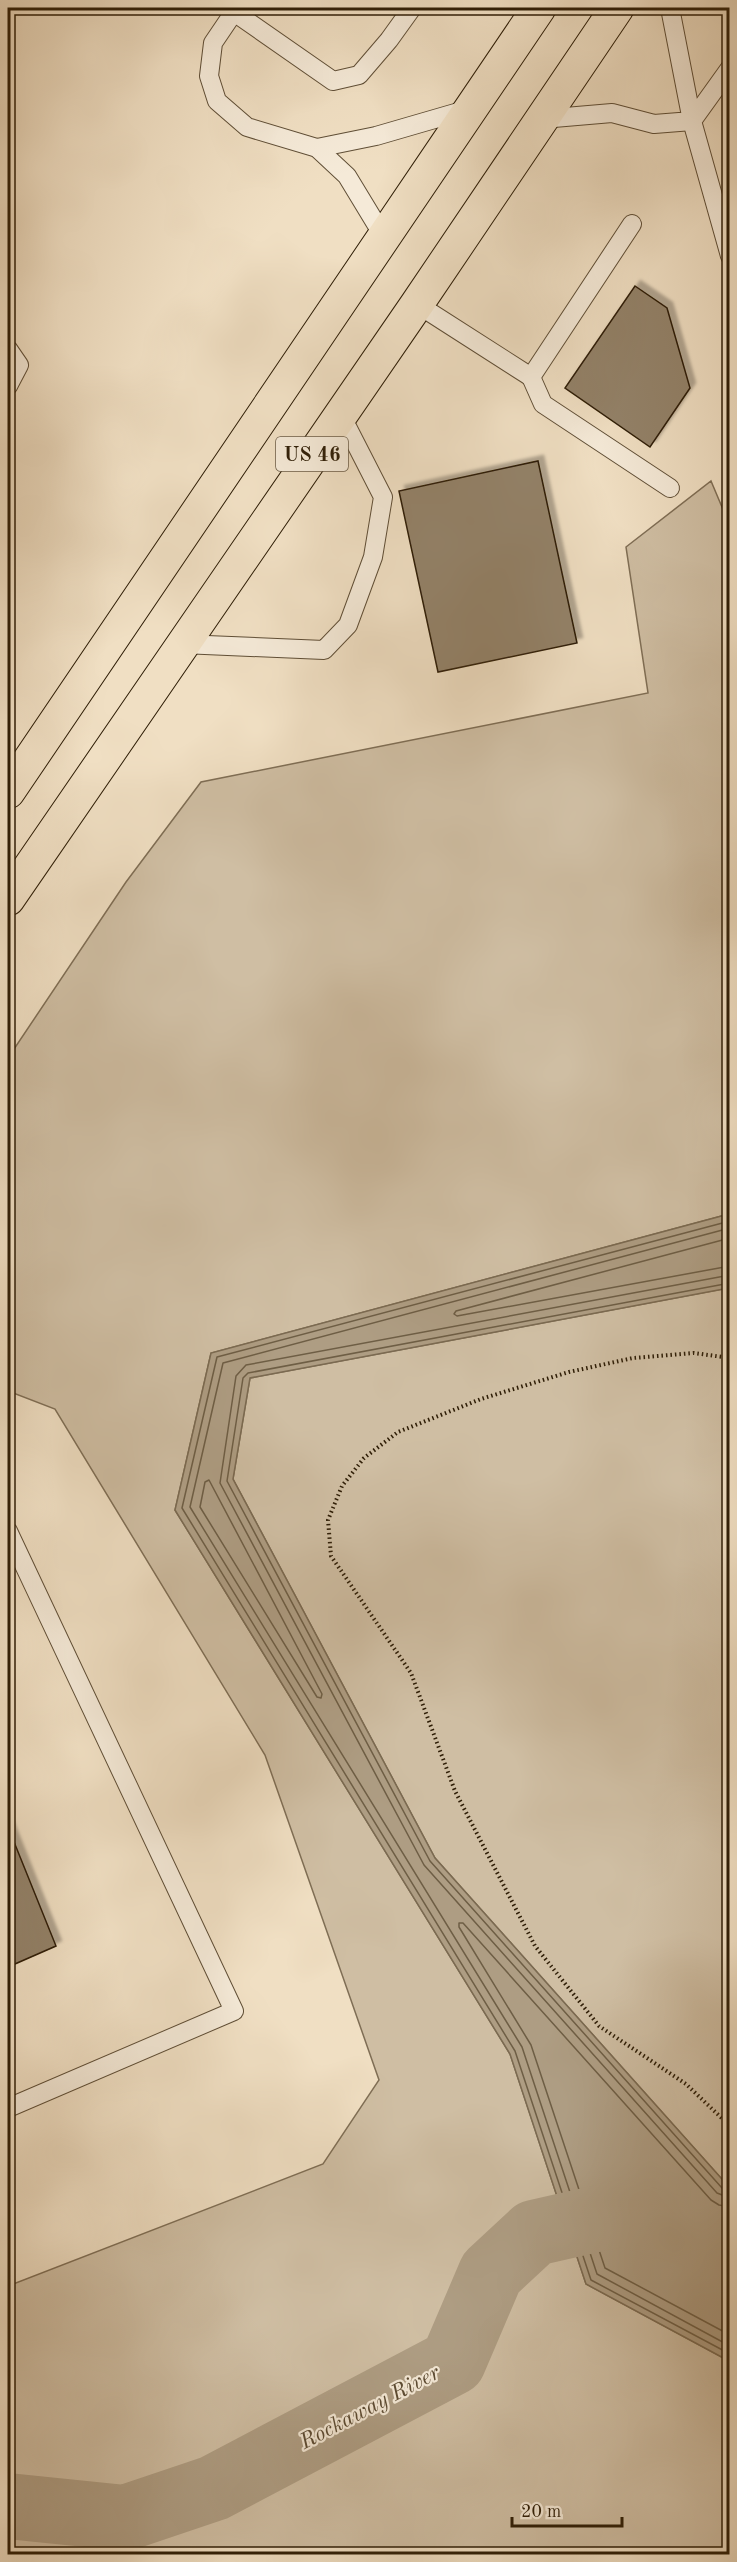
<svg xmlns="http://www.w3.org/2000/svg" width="737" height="2562" font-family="'Old Standard TT',serif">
<defs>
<filter id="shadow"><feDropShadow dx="5.5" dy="-5.5" stdDeviation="1.5" flood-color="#0004"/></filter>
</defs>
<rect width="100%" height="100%" fill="#f0dfc3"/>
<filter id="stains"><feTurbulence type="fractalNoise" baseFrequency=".00333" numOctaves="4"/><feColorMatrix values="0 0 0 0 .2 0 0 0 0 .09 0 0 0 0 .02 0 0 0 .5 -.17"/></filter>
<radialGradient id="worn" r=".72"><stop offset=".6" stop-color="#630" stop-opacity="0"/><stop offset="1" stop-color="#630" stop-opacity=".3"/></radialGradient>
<!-- green -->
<g fill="#cfbea3" stroke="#7f6e55" stroke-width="1.5">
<path d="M711,481l19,45 -1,688 -518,139 -36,157 335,544 76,230 143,77v193h-721v-268l315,-122 56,-84 -114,-325 -210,-346 -47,-18v-333l118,-176 75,-100 447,-89 -22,-146z"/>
<path d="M729,1288v899l-294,-329 -202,-379 17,-101z"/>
</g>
<!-- water -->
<path fill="#ae9d83" stroke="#7b6a51" stroke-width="1.5" d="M729,1214v74l-479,90 -17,101 202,379 294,329v174l-143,-77 -76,-230 -335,-544 36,-157z"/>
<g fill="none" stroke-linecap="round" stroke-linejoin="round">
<!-- shore -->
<g stroke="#6e5e45" stroke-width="1.5">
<path d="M730,1221l-513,136 -35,151 333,543 76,229 139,74"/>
<path d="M730,1228l-507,135 -33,144 332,540 75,227 133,72"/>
<path d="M730,1238l-274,73 -2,3 3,2 273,-50"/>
<path d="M730,1275l-484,90 -10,11 -16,107 204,382 293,328 13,5"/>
<path d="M730,1283l-482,90 -5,5 -16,103 203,380 292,327 8,3"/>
<path d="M209,1480l113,214 -1,4 -4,-1 -117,-190 5,-25z"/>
<path d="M730,2207l-11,-2 -8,-5 -248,-277h-4v4l72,118 74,223 125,67"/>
</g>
<!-- river -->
<path stroke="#ae9d83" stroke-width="66" d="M8,2506l117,12 89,-30 239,-126 38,-89 43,-40 88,-20 75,22 33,24"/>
</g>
<!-- building -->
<g fill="#938269" stroke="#2f1e07" stroke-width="1.5" filter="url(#shadow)">
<path d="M635,286l32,22 23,80 -40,59 -85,-59z"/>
<path d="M538,461l39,182 -139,29 -39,-181z"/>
<path d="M8,1827l48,119 -48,21z"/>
</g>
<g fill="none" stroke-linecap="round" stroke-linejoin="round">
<!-- lane casing -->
<g stroke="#5f4e36" stroke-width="20">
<g id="lane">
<path d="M227,8l7,4 -21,31 -4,33 8,25 30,26 70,21 30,28 37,61"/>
<path d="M237,8l-3,4 99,69 26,-6 30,-35 23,-32"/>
<path d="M730,68l-38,53 38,135"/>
<path d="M542,119l70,-6 42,11 38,-3 -22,-113"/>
<path d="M317,148l59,-12 93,-27"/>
<path d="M417,304l114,73 101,-153"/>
<path d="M8,349l11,16 -11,21"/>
<path d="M531,377l12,27 127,84"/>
<path d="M182,644l142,6 24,-25 25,-68 10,-60 -43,-84"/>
<path d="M8,1531l226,480 -226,97"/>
</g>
</g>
<!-- highway casing -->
<g stroke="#2f1e07" stroke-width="35">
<g id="highway">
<path d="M8,792l531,-784"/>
<path d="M8,899l409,-595 200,-296"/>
</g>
</g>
<!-- path -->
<path stroke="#2f1e07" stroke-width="4" stroke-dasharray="1.5 3" stroke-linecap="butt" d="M730,1358l-36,-5 -61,5 -64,14 -88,27 -83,33 -34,26 -22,28 -14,34 3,36 80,117 44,118 80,155 64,80 87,58 44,42"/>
<!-- lane -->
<use href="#lane" stroke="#f5ead8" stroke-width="18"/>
<!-- highway -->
<use href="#highway" stroke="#f0dfc3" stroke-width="33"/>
</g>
<g text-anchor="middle" stroke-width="4.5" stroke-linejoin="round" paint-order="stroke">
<!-- shield labels -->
<rect fill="#f5ead8" stroke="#6a5b46" stroke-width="1.5" x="276" y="437" width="72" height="34" rx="4.5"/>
<g font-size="20" font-weight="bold" fill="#2f1e07">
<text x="312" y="461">US 46</text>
</g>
<!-- water labels -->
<g font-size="22" font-style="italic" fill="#5b4a32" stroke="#f5ead8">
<text transform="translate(369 2406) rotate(-28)" y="8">Rockaway River</text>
</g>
</g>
<!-- margin -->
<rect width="737" height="2562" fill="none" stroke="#f0dfc3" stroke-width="30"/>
<rect x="9" y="9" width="719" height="2544" fill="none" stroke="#2f1e07" stroke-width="3"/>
<rect x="15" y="15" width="707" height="2532" fill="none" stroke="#2f1e07" stroke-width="1.5"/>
<!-- scale -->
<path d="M512 2517v9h110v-9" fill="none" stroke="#2f1e07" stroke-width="3"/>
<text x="521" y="2517" font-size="18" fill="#2f1e07" stroke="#f5ead8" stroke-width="4.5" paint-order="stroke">20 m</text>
<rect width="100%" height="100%" filter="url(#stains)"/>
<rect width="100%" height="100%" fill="url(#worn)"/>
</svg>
